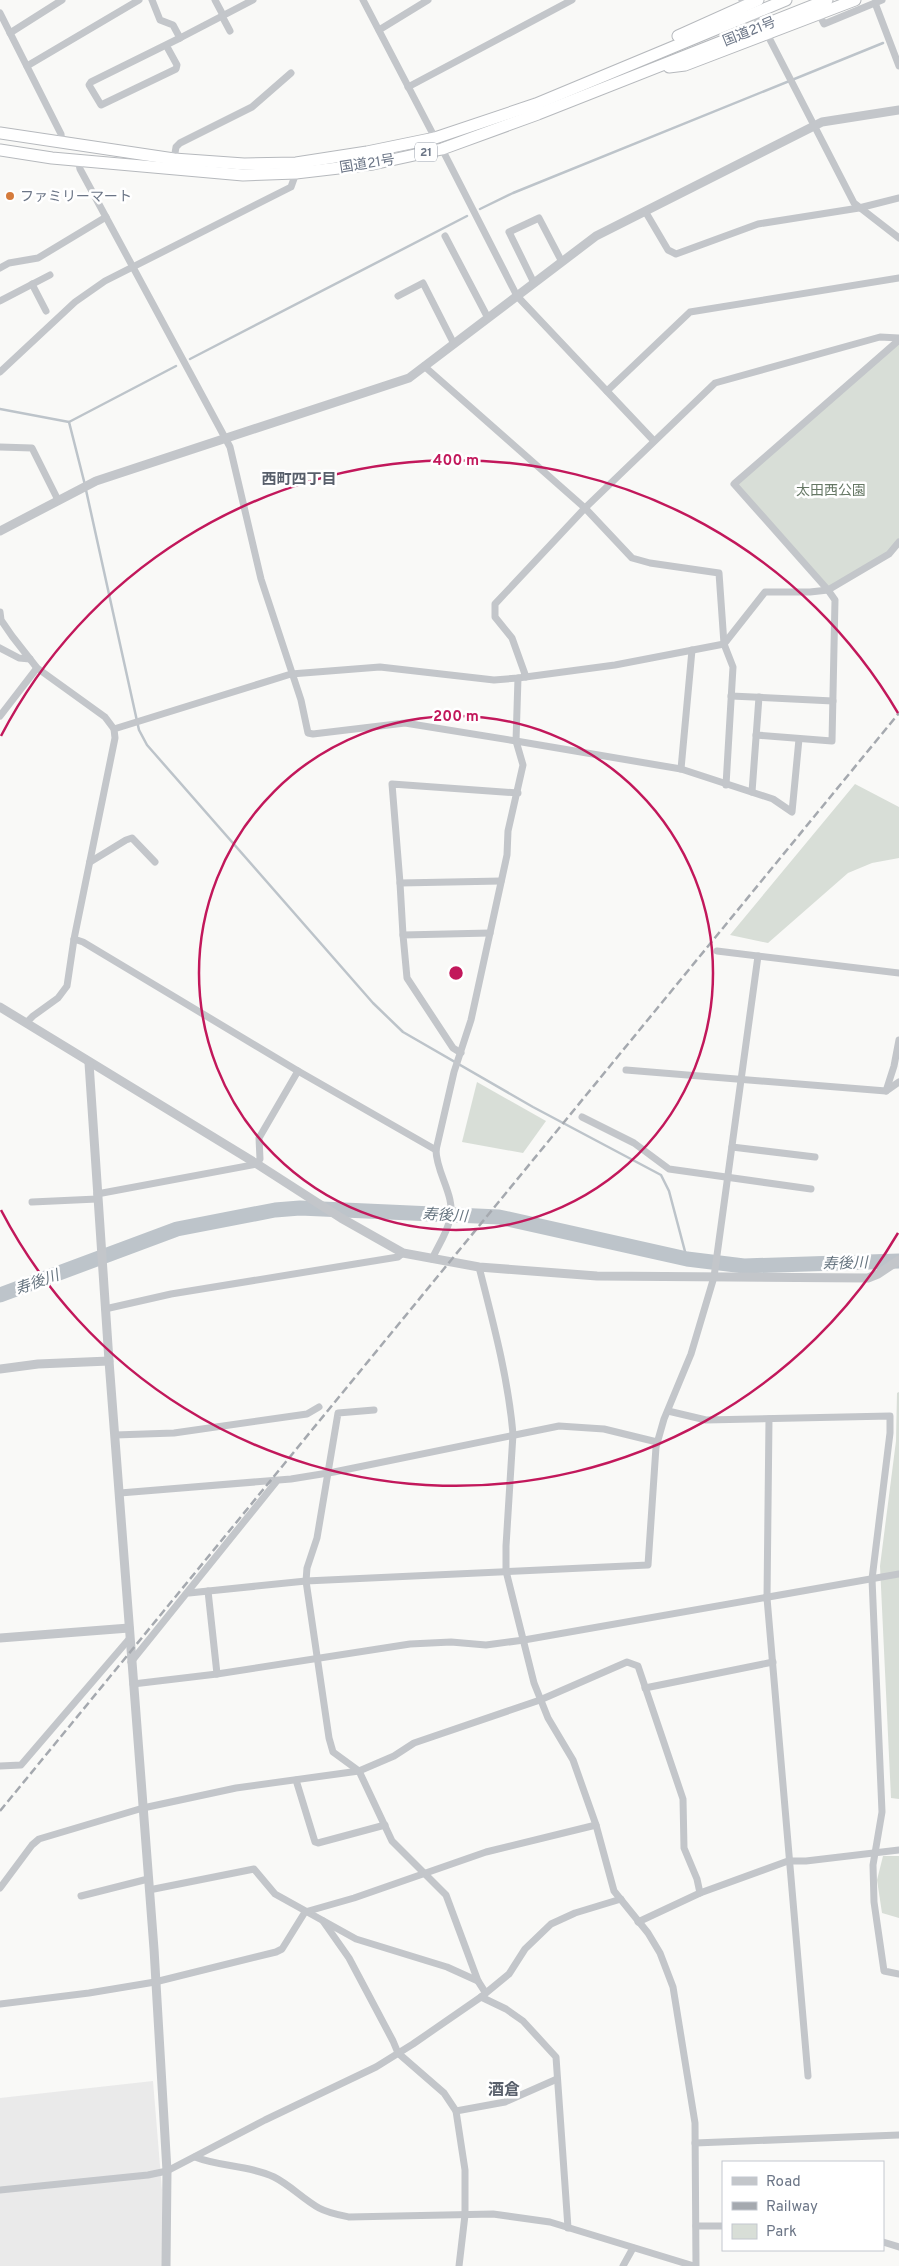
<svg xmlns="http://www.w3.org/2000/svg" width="899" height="2266" font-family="Overpass,'Noto Sans JP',sans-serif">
<rect width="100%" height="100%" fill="#f9f9f7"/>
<!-- built -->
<path fill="#eaeaea" d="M153,2081l9,109v76h-162v-168z"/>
<!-- green -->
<g fill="#d8ded7">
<path d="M899,340v202l-10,12 -61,36 -94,-106z"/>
<path d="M855,784l44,23v51l-27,5 -24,10 -80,70 -38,-8z"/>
<path d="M477,1082l69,39 -23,32 -61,-11z"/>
<path d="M899,1392v407l-8,-1 -11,-232 16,-125 1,-48z"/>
<path d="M883,1856h16v62l-17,-5 -5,-33z"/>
</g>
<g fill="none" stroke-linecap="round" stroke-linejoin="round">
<!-- stream -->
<g stroke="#bdc4ca" stroke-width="2.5">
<path d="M480,209l33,-16 370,-150"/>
<path d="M190,359l277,-143"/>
<path d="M0,409l69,13 107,-56"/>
<path d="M69,422l16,63"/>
<path d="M86,490l53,240 8,15 226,258 30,29 130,75 128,68 8,16 18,68"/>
</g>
<!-- river -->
<path stroke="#bdc4ca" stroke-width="15" d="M0,1295l177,-66 98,-19 25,-2 199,9 188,42 57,7 155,-5"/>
<!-- trunk casing -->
<g stroke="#b6b9bd" stroke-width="13">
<g id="trunk">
<path d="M678,36l80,-36"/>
<path d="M669,67l16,-2 170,-65"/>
<path d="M0,133l174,26 70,5 52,-1 71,-11 68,-14 101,-34 250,-104"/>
<path d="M0,150l52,8 191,17 53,-2 77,-9 69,-15 96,-35 289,-114"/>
</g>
</g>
<!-- minor -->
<g stroke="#c3c6ca" stroke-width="7">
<path d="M152,0l8,20 13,5 7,13 73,-38"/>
<path d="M215,0l8,15"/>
<path d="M363,0l72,138"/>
<path d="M742,0l21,26 91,177 45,35"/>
<path d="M875,3l24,63"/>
<path d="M0,13l61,121 1,9"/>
<path d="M819,14l5,10 58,-24"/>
<path d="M222,16l8,15"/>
<path d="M379,30l49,-30"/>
<path d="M10,33l52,-33"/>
<path d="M166,45l11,20 -1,4 -75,36 -12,-20 2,-3 89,-44"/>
<path d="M27,66l112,-66"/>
<path d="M408,87l164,-87"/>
<path d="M442,149l75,147 137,145"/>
<path d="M78,159l2,10 150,278 31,132 40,121 7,33 5,1 92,-11 111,18 165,28 92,30 19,13 7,-73"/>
<path d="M174,159l2,-12 4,-4 72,-36 39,-34"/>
<path d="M645,211l23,39 8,4 82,-30 101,-16 40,-10"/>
<path d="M445,236l43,82"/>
<path d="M0,268l9,-5 29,-5 68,-41"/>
<path d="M534,283l-25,-51 30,-14 23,44"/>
<path d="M32,284l14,27"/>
<path d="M398,296l25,-13 31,61"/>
<path d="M0,301l50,-26"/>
<path d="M424,366l161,142 47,50 18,5 69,10 5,71 9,23 -7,118"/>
<path d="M0,372l75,-70 30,-21 186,-94 5,-14"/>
<path d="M607,391l83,-79 209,-34"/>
<path d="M0,447l32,1 26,52"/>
<path d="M0,612l1,8 11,16 25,32 68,49 9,12"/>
<path d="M0,648l19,10 11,1"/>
<path d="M526,677l-14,-39 -17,-21v-13l90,-96 130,-125 165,-46 19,1"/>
<path d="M731,696l102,5"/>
<path d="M0,716l37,-48"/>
<path d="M756,735l76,6 3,-141 -7,-10 -94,-106 165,-144"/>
<path d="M681,769l11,-119"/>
<path d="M752,792l7,-95"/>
<path d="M90,862l36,-22 6,-2 23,24"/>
<path d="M501,881l-101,2 -8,-99 126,9"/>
<path d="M400,883l3,52"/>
<path d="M74,939l9,3 215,129 138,79"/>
<path d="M717,951l182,22"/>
<path d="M26,1023l7,-7 25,-18 9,-12 7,-47 41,-201 -1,-9 177,-55 89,-7 114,13 24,-2 97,-13 109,-21 41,-52h45l18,-2 61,-36 10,-12"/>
<path d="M461,1053l-8,-5 -46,-70 -4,-43 87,-2"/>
<path d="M626,1070l260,21 13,-9"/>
<path d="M886,1091l8,-25 5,-26"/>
<path d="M582,1117l52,26 35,26 142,20"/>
<path d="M732,1147l83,10"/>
<path d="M97,1194l160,-30 3,-5 -1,-21 39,-67"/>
<path d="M32,1202l65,-3"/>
<path d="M432,1259c6,-13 15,-26 18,-40 6,-23 -14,-46 -14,-69l18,-78 17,-52 36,-165 1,-24 15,-66 -7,-24 2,-63"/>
<path d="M479,1267c14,55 29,110 34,167l-7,112v25l28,112 14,35 25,42 23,65 18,66 34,42 12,20 13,34 22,136 1,143"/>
<path d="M105,1309l66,-15 227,-37 5,-4"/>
<path d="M374,1410l-36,3 -21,125 -10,30 -1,13 23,157 4,14 26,19 33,70 54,54 32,86 7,11"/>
<path d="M668,1411l38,9 184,-4v17l-18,146 10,233 -9,53 1,37 10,69 15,3"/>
<path d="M769,1419l-2,179 41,478"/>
<path d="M115,1435l59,-2 133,-19 12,-7"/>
<path d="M120,1493l171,-14 43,-7 225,-46 45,3 53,13"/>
<path d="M208,1591l9,83"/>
<path d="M189,1593l117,-12 342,-16 8,-118 8,-28 27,-65 23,-77 44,-321"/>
<path d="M131,1662l145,-180"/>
<path d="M133,1684l84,-10 193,-30 41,-2 35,3 38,-5 375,-66"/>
<path d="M645,1688l128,-26"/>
<path d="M0,1766l21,-1 109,-127"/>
<path d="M296,1780l19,62 3,1 67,-18"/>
<path d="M0,1888l32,-43 7,-6 104,-31 93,-20 123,-17 35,-15 20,-13 126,-43 87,-38 11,4 45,133 1,49 13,31 3,14"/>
<path d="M149,1890l105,-21 21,25 81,45 91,28 31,14"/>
<path d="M81,1896l67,-17"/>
<path d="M323,1921l26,37 44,83 5,12 46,40 12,18 9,59v45l-6,51"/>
<path d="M638,1922l62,-29 88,-32h18l93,-11"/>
<path d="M481,1997l25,12 17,12 33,36 12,171"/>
<path d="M0,2004l89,-11 66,-11 121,-30 6,-3 23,-37 49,-14 132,-46 110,-27"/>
<path d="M456,2111l49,-9 52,-23"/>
<path d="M695,2143l204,-8"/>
<path d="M195,2157c25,10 54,8 79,20 16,8 29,22 45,31 9,5 20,7 30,9l144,-3 57,8 144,44"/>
<path d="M0,2190l148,-15 19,-4 98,-51 111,-53 37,-23 68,-47 28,-23 16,-25 26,-25 24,-11 46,-14"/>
<path d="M696,2226h27"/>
<path d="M883,2242l16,5"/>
<path d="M623,2266l10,-18"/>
</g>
<!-- tertiary -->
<g stroke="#c3c6ca" stroke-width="9">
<path d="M0,531l96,-50 313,-103 187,-142 226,-114 77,-12"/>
<path d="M0,1007l257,157 84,54 62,35 76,14 118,9 271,2 10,-4 21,-14"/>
<path d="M89,1063l20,298 45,588 13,222 -1,95"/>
<path d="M0,1369l38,-5 71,-3"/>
<path d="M0,1638l129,-10"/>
</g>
<!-- trunk -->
<use href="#trunk" stroke="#fff" stroke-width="11"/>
<!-- rail -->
<path stroke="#a5a9af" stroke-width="2.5" stroke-dasharray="8 4" stroke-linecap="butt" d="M0,1811l899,-1098"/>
</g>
<!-- distance rings -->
<g fill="none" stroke="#c2185b" stroke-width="2.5">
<circle cx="456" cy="973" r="257"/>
<path d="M898 1233A513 513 0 0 1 1 1210M1 736A513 513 0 0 1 898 713"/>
</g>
<!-- markers -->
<circle fill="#d57b3b" stroke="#fff" stroke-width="2" cx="10" cy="196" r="5"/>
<g text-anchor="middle" stroke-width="5" stroke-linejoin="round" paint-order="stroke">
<!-- shield labels -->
<rect fill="#fff" stroke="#979eaa" stroke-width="1" x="415" y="142.5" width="22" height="19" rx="4"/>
<g font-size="12" font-weight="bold" fill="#6b7586">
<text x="426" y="156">21</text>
</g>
<!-- street labels -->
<g font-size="14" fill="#6b7586" stroke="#fff">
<text transform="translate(749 31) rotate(-22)" y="5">国道21号</text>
<text transform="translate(367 163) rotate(-9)" y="5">国道21号</text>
</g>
<!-- poi labels -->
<g font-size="14" fill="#6b7586" stroke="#fff" text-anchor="start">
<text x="20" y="201">ファミリーマート</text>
</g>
<!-- park labels -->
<g font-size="14" fill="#667865" stroke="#fff">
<text x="831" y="495">太田西公園</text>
</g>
<!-- neighbourhood labels -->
<g font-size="15" font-weight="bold" fill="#585f6b" stroke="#fff">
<text x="299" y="484">西町四丁目</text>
</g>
<!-- water labels -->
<g font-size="15" font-style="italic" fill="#677580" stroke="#fff">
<text transform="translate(445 1215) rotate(3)" y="5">寿後川</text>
<text transform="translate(845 1263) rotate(-2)" y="5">寿後川</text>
<text transform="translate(37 1282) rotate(-20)" y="5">寿後川</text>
</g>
<!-- quarter labels -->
<g font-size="16" font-weight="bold" fill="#585f6b" stroke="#fff">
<text x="504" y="2095">酒倉</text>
</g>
</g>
<circle cx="456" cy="973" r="8" fill="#c2185b" stroke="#fff" stroke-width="2.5"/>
<g font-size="15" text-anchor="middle" font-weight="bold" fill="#c2185b" stroke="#fff" stroke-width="5" stroke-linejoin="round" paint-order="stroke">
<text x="456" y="465">400 m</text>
<text x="456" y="721">200 m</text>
</g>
<!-- legend -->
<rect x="722" y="2161" width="162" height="90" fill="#ffffff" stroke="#c4c8cf"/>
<rect x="732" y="2177" width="25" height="8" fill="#c3c6ca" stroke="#c4c8cf"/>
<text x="766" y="2186" font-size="15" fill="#6b7586">Road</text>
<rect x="732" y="2202" width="25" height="8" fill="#a5a9af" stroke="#c4c8cf"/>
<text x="766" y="2211" font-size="15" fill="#6b7586">Railway</text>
<rect x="732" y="2224" width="25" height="15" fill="#d8ded7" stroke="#c4c8cf"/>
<text x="766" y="2236" font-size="15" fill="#6b7586">Park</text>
</svg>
